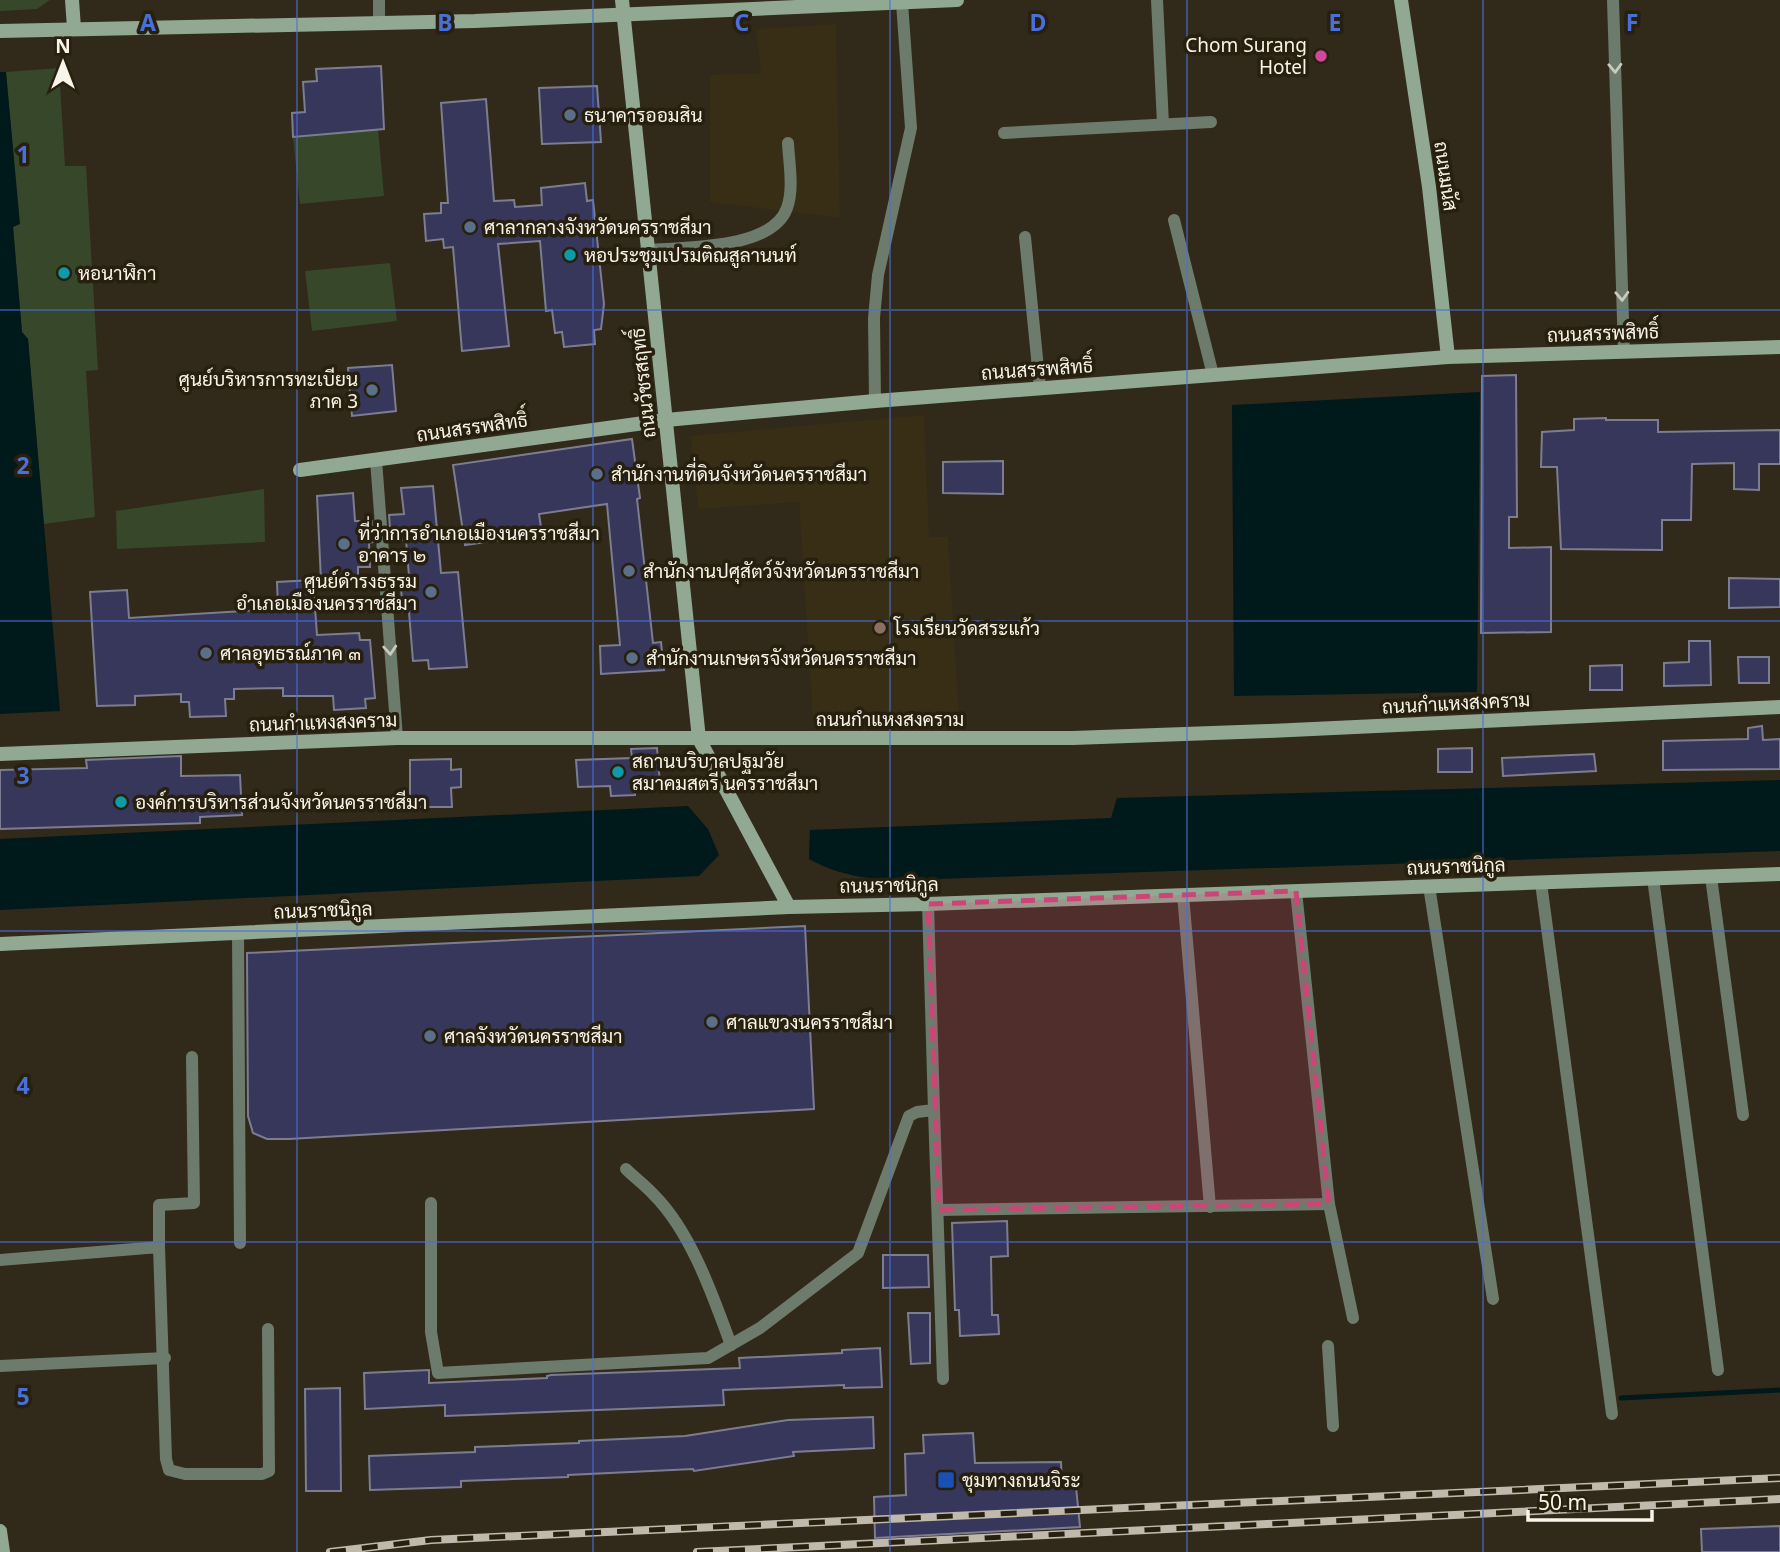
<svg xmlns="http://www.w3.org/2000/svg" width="1780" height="1552" font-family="'Noto Sans',Sarabun,sans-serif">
<rect width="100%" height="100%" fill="#312919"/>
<!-- built -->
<g fill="#382e16">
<path d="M836,24l4,194 -130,-16v-127l51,-2 -5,-44z"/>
<path d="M924,415l5,122h19l11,181 -146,3 -14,-219 -101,7 -7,-73z"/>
</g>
<!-- green -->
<g fill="#364829">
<path d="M0,0h50l-13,9 -37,2z"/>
<path d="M59,68l6,98h21l12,204 -12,1 9,146 -51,7 -16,-185 -6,-7 -9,-105 6,-3 -13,-152z"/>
<path d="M378,129l6,67 -84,8 -7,-67z"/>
<path d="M390,263l7,58 -85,10 -7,-60z"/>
<path d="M264,489l1,53 -148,7 -1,-38z"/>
</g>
<!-- water -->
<g fill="#00191b">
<path d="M0,72h6l14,152 -7,3 9,105 6,7 32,372 -60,3z"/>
<path d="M1480,392l-3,300 -243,4 -2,-291z"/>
<path d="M1780,780v71l-874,29c-36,0 -66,-4 -97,-21l1,-29 301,-12 6,-20z"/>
<path d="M688,806l20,23 11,26 -20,21 -699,34v-71z"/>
</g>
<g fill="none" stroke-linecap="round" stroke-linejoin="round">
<!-- stream -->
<path stroke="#00191b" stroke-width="5" d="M1621,1398l159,-8"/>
</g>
<!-- building -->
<g fill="#36375b" stroke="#7c7d91" stroke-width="2">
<path d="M381,66l3,63 -91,8 -1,-24 13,-1 -2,-30 14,-1 -1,-12z"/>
<path d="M597,86l4,56 -59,2 -3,-56z"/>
<path d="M486,99l8,102 20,-1 1,7 27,-2 -1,-17 44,-5 2,18 6,-1 11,104 -3,25 -7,1 1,14 -31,3 -2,-15 -7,1 -3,-23 -6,1 -6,-70 -42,3 11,102 -47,5 -9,-104 -9,1 -1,-9 -17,2 -2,-27 17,-1v-10h7l-7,-100z"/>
<path d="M392,365l4,46 -44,5 -4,-48z"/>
<path d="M1516,375l1,142h-8v31l42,-1v85l-70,1 1,-257z"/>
<path d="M1606,418v2h52v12l122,-2v34h-21v26l-25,-1v-26l-42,1 -1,56h-29v30l-101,-1 -4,-82h-16l1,-35 32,-2v-11z"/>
<path d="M632,439l8,59 -3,1 16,144 8,-1 3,28 -63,4 -1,-28 20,-1 -13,-141 -68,10 3,20 -77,11 -12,-80z"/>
<path d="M1003,461v33l-60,-1v-31z"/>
<path d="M433,486l8,87 17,-1 9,95 -38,2 -1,-9 -15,1 -4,-49h-6l-3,-35 9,-1 -3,-36 -15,1 -2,-26 15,-1 -3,-26z"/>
<path d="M353,493l2,28h17l1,21 -4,1 1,24h-12v12l-37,2 -4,-85z"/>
<path d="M1729,578l51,1v28l-51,1z"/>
<path d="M313,580l4,55 42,-2 1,7h10l5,58 -10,1 1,9 -32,2 -1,-14h-50v-8l-49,1v10h-9l1,17 -36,1 -1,-15h-8v-8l-46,2v9l-38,1 -7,-114 37,-2 2,28 149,-9 -1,-27z"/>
<path d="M1689,641h21l1,44 -47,1v-23l25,-1z"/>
<path d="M1738,657h31v26h-30z"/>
<path d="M1622,665v25h-32v-24z"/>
<path d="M1762,726l1,14 17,-1v30l-117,1v-29l85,-2v-11z"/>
<path d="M657,748l3,36 -26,1 1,10 -24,1 -1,-10 -32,1 -2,-27 56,-2 -1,-9z"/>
<path d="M1472,748v24h-34v-23z"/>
<path d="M1594,754l2,17 -93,5 -1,-18z"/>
<path d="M181,756v20l59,-1 2,40 -42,2v6l-200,6v-59l87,-2 -1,-8z"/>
<path d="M451,759v11l10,-1v18l-10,1 1,19h-42v-47z"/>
<path d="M805,926l9,183 -525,30h-22l-14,-6 -5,-17 -1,-163z"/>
<path d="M1007,1221l1,35 -17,1 1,58h6l1,19 -39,2 -1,-26h-4l-3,-87z"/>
<path d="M883,1255h45l1,32 -46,1z"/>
<path d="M908,1313h22v50l-19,1z"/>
<path d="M880,1348l2,39 -38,1v-3l-121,5 1,15 -279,11v-11l-80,4 -1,-36 65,-3v13l118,-5v-2l4,-1 189,-7 -1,-10 103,-5v-3z"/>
<path d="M340,1388l1,103h-35l-1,-102z"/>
<path d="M873,1417l1,31 -81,4 1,4 -100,15 -1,-2 -125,6v2l-107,4v6l-91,3 -1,-34 106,-4v-5l104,-4v-2l106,-5 103,-16z"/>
<path d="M973,1433l2,30 86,-1 1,26 14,-1 4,40 -205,11 -1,-41 32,-2 -1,-41 19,-1 -1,-18z"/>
<path d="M1780,1526v26h-78l-1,-23z"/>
</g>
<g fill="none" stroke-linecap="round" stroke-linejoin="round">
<!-- street -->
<g stroke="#6c7b6c" stroke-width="12">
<path d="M379,0v23"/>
<path d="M1157,0l6,124"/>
<path d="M1613,0l11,352"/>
<path d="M1004,133l207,-11"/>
<path d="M1174,220l39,155"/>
<path d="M1025,237l15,151"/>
<path d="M648,250c36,-3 124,0 139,-42 7,-19 2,-45 1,-65"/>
<path d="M875,401l-1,-83 4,-43 33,-147 -9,-125"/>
<path d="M376,460l21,278"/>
<path d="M1711,877l32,238"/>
<path d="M1653,878l65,492"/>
<path d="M1541,883l71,531"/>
<path d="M1429,886l64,413"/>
<path d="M1296,891l33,313 24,114"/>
<path d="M1183,895l27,312"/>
<path d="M238,932l2,311"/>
<path d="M934,1110l9,269"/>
<path d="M626,1169c9,9 20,17 28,26 37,37 59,101 77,150"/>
<path d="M431,1203v129l7,41 270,-15 52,-30 98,-75 51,-137 8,-4 17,-2 -6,-206"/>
<path d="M939,1210l390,-6"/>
<path d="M159,1247v-42l35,-2 -2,-146"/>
<path d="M0,1260l159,-13 7,212 3,11 16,4h77l7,-3 -1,-142"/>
<path d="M1328,1346l5,80"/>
<path d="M0,1366l165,-8"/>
</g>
<!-- secondary -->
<g stroke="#91a892" stroke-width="14">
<path d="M72,0l2,28"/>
<path d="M622,0l77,739 90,168"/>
<path d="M1401,0l28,187 19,170"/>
<path d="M0,31l475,-10 482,-21"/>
<path d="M300,470l366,-50 209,-19 573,-44 332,-10"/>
<path d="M0,754l397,-16h676l195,-7 512,-24"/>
<path d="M0,944l789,-37 139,-3 852,-30"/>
<path d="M0,1531l3,21"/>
</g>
<!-- rail casing -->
<g stroke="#c0baae" stroke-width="8">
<g id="rail">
<path d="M330,1552l101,-12 1349,-62"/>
<path d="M697,1552l1083,-53"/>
</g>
</g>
<!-- rail -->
<use href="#rail" stroke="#27200f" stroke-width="5" stroke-dasharray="16" stroke-linecap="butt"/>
</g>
<!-- one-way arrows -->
<defs><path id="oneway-chevron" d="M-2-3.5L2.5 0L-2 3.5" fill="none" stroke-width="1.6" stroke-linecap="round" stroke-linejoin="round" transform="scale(1.75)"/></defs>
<g stroke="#c8cabd">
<use href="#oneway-chevron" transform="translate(1615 68) rotate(88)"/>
<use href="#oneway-chevron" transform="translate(1622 296) rotate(88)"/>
<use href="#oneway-chevron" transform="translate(390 650) rotate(86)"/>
</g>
<!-- marked area -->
<path fill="#cd4477" fill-opacity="0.2" stroke="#cd4477" stroke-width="5" stroke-dasharray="14 9" stroke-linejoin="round" d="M1296,891l33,313 -390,6 -11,-306z"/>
<!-- grid -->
<path fill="none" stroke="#496fdb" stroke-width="2" stroke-opacity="0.55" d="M297,0v1552M593,0v1552M890,0v1552M1187,0v1552M1483,0v1552M0,310h1780M0,621h1780M0,931h1780M0,1242h1780"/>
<!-- markers -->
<circle fill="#d1479c" stroke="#27200f" stroke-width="2.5" cx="1321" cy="56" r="7"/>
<g fill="#5c6f8a" stroke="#27200f" stroke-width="2.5">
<circle cx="570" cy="115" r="7"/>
<circle cx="470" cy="227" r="7"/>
<circle cx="372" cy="390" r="7"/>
<circle cx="597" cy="474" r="7"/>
<circle cx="344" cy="544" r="7"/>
<circle cx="629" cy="571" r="7"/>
<circle cx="431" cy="592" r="7"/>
<circle cx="206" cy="653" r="7"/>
<circle cx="632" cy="658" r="7"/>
<circle cx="712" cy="1022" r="7"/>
<circle cx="430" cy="1036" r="7"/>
</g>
<g fill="#0f9aa8" stroke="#27200f" stroke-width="2.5">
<circle cx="570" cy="255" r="7"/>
<circle cx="64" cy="273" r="7"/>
<circle cx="618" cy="772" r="7"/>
<circle cx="121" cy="802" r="7"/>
</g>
<circle fill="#8d6e63" stroke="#27200f" stroke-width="2.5" cx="880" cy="628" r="7"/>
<rect fill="#1a4fb4" stroke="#27200f" stroke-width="2.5" x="937" y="1471" width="18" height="18" rx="3.5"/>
<g text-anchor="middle" stroke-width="7" stroke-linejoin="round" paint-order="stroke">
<!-- poi labels -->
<g font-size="19" fill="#f9f4e9" stroke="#27200f" text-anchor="start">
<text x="1307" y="52" text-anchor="end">Chom Surang<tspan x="1307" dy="22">Hotel</tspan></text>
<text x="584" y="122">ธนาคารออมสิน</text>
<text x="484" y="234">ศาลากลางจังหวัดนครราชสีมา</text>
<text x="584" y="262">หอประชุมเปรมติณสูลานนท์</text>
<text x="78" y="280">หอนาฬิกา</text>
<text x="358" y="386" text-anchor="end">ศูนย์บริหารการทะเบียน<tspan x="358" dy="22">ภาค 3</tspan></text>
<text x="611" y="481">สำนักงานที่ดินจังหวัดนครราชสีมา</text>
<text x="358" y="540">ที่ว่าการอำเภอเมืองนครราชสีมา<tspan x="358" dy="22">อาคาร ๒</tspan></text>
<text x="643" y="578">สำนักงานปศุสัตว์จังหวัดนครราชสีมา</text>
<text x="417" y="588" text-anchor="end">ศูนย์ดำรงธรรม<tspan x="417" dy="22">อำเภอเมืองนครราชสีมา</tspan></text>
<text x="894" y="635">โรงเรียนวัดสระแก้ว</text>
<text x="220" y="660">ศาลอุทธรณ์ภาค ๓</text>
<text x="646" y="665">สำนักงานเกษตรจังหวัดนครราชสีมา</text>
<text x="632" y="768">สถานบริบาลปฐมวัย<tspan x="632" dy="22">สมาคมสตรี นครราชสีมา</tspan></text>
<text x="135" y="809">องค์การบริหารส่วนจังหวัดนครราชสีมา</text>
<text x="726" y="1029">ศาลแขวงนครราชสีมา</text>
<text x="444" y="1043">ศาลจังหวัดนครราชสีมา</text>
<text x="962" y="1487">ชุมทางถนนจิระ</text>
</g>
<!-- street labels -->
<g font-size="19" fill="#f9f4e9" stroke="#27200f">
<text transform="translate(1446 176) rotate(82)" y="7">ถนนมนัส</text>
<text transform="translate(1603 333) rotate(-2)" y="7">ถนนสรรพสิทธิ์</text>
<text transform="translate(1037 369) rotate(-4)" y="7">ถนนสรรพสิทธิ์</text>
<text transform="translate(643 383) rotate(-96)" y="7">ถนนวัชรสฤทธิ์</text>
<text transform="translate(472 427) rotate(-8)" y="7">ถนนสรรพสิทธิ์</text>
<text transform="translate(1456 703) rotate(-3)" y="7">ถนนกำแหงสงคราม</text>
<text x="890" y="726">ถนนกำแหงสงคราม</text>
<text transform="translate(323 722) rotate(-2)" y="7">ถนนกำแหงสงคราม</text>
<text transform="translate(1456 866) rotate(-2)" y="7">ถนนราชนิกูล</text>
<text transform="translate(889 885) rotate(-1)" y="7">ถนนราชนิกูล</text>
<text transform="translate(323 910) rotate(-2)" y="7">ถนนราชนิกูล</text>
</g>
</g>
<g font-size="23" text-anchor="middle" font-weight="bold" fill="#496fdb" stroke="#27200f" stroke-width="7" stroke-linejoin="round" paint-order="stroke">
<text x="148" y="31">A</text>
<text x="445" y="31">B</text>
<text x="742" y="31">C</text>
<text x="1038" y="31">D</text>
<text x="1335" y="31">E</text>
<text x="1632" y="31">F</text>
<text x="23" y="163">1</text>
<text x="23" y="474">2</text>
<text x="23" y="784">3</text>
<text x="23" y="1094">4</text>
<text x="23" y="1405">5</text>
</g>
<!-- north arrow -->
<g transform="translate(63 63)" stroke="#27200f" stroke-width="5" paint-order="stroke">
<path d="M0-5L12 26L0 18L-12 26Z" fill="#f9f4e9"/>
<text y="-10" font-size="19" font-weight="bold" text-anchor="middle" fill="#f9f4e9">N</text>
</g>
<!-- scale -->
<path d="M1528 1510v10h124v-10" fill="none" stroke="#f9f4e9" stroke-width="3.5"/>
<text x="1538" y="1510" font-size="21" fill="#f9f4e9" stroke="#27200f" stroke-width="5" paint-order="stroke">50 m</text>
</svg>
